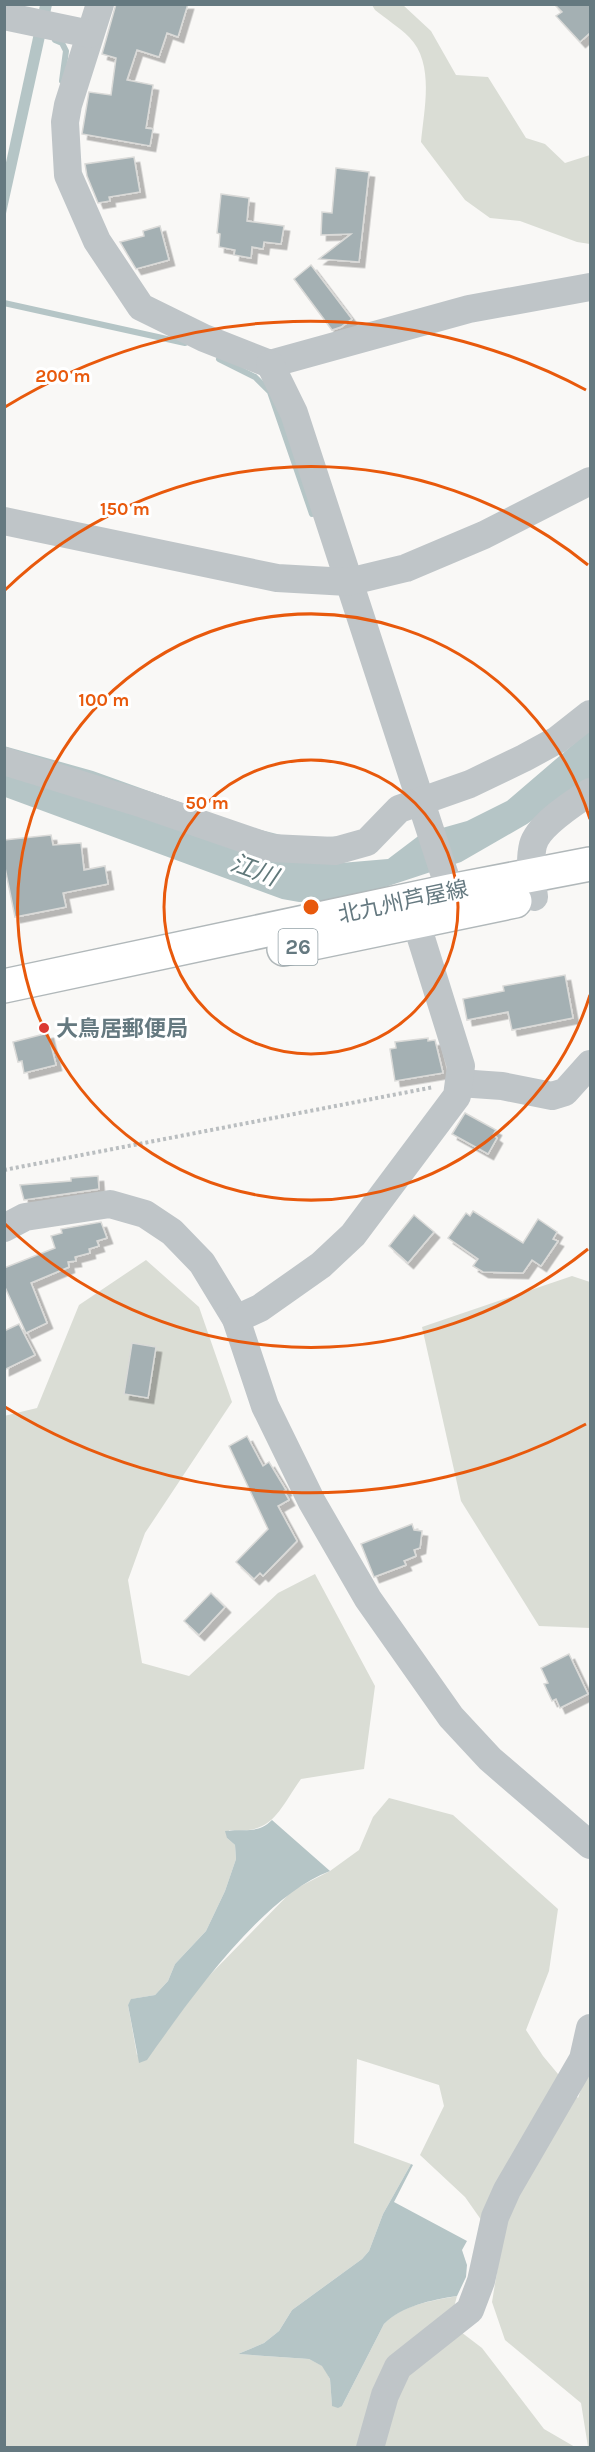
<svg xmlns="http://www.w3.org/2000/svg" width="595" height="2452" font-family="Karla,'Noto Sans JP',sans-serif">
<defs>
<filter id="shadow"><feDropShadow dx="5.5" dy="5.5" stdDeviation="0" flood-color="#0004"/></filter>
</defs>
<rect width="100%" height="100%" fill="#f9f8f6"/>
<!-- green -->
<g fill="#daddd5">
<path d="M372,5h31l28,26 25,44 32,2 38,61 19,6 20,19 25,-8v89l-13,-2 -57,-21 -30,-3 -25,-18 -44,-58c3,-33 14,-79 -12,-105 -10,-10 -23,-18 -34,-27z"/>
<path d="M146,1260l53,47 33,95 -87,131 -17,47 14,83 47,13 89,-83 37,-19 60,112 -11,83 -63,10c-23,32 -28,56 -72,51l-2,8 8,7 1,14 -11,32 -19,40 -31,33 -7,17 -13,14 -23,4 -4,6 9,50 30,-24 35,-48 91,-93 37,-19 29,-21 14,-33 16,-19 64,17 105,94 -9,62 -23,59 17,26 35,42 12,-34v383h-2l-7,-44 -76,-63 -13,-38 9,-54 -36,-51 -45,-42 24,-49 -5,-21 -82,-26 -3,84 57,21 -28,50 -14,37 -7,8 -70,51 -13,21 -15,12 -26,11 71,5 14,7 7,13 2,26 10,1 42,-82c18,-19 47,-23 73,-28l-4,15 8,21 21,16 62,81 31,18h-570l-1,-1031 33,-8 42,-103z"/>
<path d="M572,1276l18,6v346l-51,-2 -78,-125 -39,-174z"/>
</g>
<!-- water -->
<g fill="#b5c5c6">
<path d="M40,5h12l-47,213v-51z"/>
<path d="M590,730v50l-63,44 -66,38 -115,38 -47,2 -17,-3 -277,-102 -1,-30 325,97 59,-5 33,-25 46,-13 40,-20z"/>
<path d="M4,746l89,25 156,56 40,10 22,1 48,-3 -75,6 -279,-90z"/>
<path d="M272,1820l58,51c-68,25 -142,131 -183,189l-8,3 -11,-58 3,-6 24,-4 13,-14 7,-17 31,-33 19,-40 11,-32 -1,-14 -8,-7 -2,-7c18,-3 32,4 47,-11z"/>
<path d="M411,2164l2,1 -19,37 73,39 -5,9 5,15 -1,12 -9,19c-26,4 -55,10 -73,28l-42,82 -4,2 -6,-2 -2,-27 -8,-13 -13,-7 -71,-5 26,-11 15,-12 13,-21 70,-51 7,-8 14,-37z"/>
</g>
<g fill="none" stroke-linecap="round" stroke-linejoin="round">
<!-- stream -->
<g stroke="#b5c5c6" stroke-width="6">
<path d="M55,40l7,3 4,8 -4,30"/>
<path d="M4,303l181,40"/>
<path d="M219,359l36,18 15,15 42,122"/>
</g>
</g>
<!-- building -->
<g fill="#a4b0b3" stroke="#dadad8" stroke-width="1.5" filter="url(#shadow)">
<path d="M116,4h72l-10,33 -11,-4 -8,24 -22,-7 -10,30 26,5 -7,43 7,1 -3,17 -68,-12 7,-42 22,3 5,-37 -14,-4z"/>
<path d="M554,4h37v28l-11,10 -24,-26 6,-4z"/>
<path d="M134,157l6,35 -31,5 1,4 -12,2 -11,-27 -2,-12z"/>
<path d="M336,168l33,4 -10,90 -40,-3 32,-25 -30,1 1,-23 10,1z"/>
<path d="M221,194l28,4 -2,23 37,5 -3,18 -17,-2 -1,7 -11,-2 -1,11 -17,-3 1,-5 -16,-3 1,-13 -3,-1z"/>
<path d="M160,226l9,34 -33,9 -16,-27 24,-6 -1,-5z"/>
<path d="M311,265l41,54 -11,8 -9,3 -38,-51z"/>
<path d="M51,835l2,10 28,-2 3,27 21,-4 3,18 -45,9 3,14 -51,10 -11,-54v-23z"/>
<path d="M565,975l8,43 -61,12 -4,-18 -41,8 -4,-21 41,-8 -1,-5z"/>
<path d="M48,1033l8,32 -32,8 -2,-12 -4,1 -5,-20z"/>
<path d="M428,1038v3l7,-1 8,33 -48,8 -5,-32 6,-1 -1,-6z"/>
<path d="M465,1113l31,17 -3,5 4,3 -9,16 -36,-20z"/>
<path d="M98,1176l1,13 -75,11 -4,-15 51,-4v-3z"/>
<path d="M473,1211l50,32 15,-24 19,13 -4,7 5,2 -17,25 -9,-6 -9,13 -40,-1 -10,-6 5,-7 -30,-21 18,-25 4,3z"/>
<path d="M414,1215l20,17 -26,31 -19,-17z"/>
<path d="M101,1222l6,16 -10,3 2,5 -10,3 1,4 -15,4 1,4 -8,1 1,5 -38,16 16,40 -21,10 -22,-48v-17l51,-20 -4,-12 11,-3 -1,-4z"/>
<path d="M19,1324l16,31 -31,15v-39z"/>
<path d="M132,1343l24,4 -8,51 -24,-4z"/>
<path d="M247,1436l16,30 6,-4 17,28 -2,1 5,9 -11,6 19,35 -34,35 -3,-3 -6,6 -18,-17 32,-33 -39,-83z"/>
<path d="M412,1524l2,6 8,1 -2,17 -6,2 2,6 -12,5 2,4 -32,12 -13,-33z"/>
<path d="M211,1593l14,14 -26,28 -15,-14z"/>
<path d="M569,1654l19,40 -28,14 -4,-9 -4,2 -8,-17 4,-1 -7,-15z"/>
</g>
<g fill="none" stroke-linecap="round" stroke-linejoin="round">
<!-- major casing -->
<g stroke="#b1b8ba" stroke-width="36">
<g id="major">
<path d="M284,949l231,-48"/>
<path d="M4,986l446,-95 140,-27"/>
</g>
</g>
<!-- path -->
<path stroke="#babec0" stroke-width="4" stroke-dasharray="3 3" stroke-linecap="butt" d="M4,1170l430,-83"/>
<!-- minor -->
<g stroke="#bfc5c8" stroke-width="28">
<path d="M100,4l-32,101 -3,17 3,53 29,66 44,66 63,31 66,26 199,-55 121,-22"/>
<path d="M4,16l86,18"/>
<path d="M270,364l24,49 156,478"/>
<path d="M4,521l273,57 71,4 58,-14 78,-33 106,-54"/>
<path d="M4,761l139,43 128,44 64,3 32,-9 32,-33 71,-25 54,-26 33,-18 33,-26"/>
<path d="M534,897c-2,-16 -5,-36 -1,-52 5,-20 41,-42 57,-53"/>
<path d="M459,1083l43,3 50,10 13,-4 25,-28"/>
<path d="M4,1228l21,-11 85,-13 35,10 27,18 30,31 34,56 29,87 47,96 56,97 83,118 39,42 100,86"/>
<path d="M236,1319l24,-11 61,-43 32,-30 104,-139 4,-30 -45,-144"/>
<path d="M370,2448l15,-53 13,-28 72,-57 11,-29 14,-64 12,-27 76,-131 7,-31"/>
</g>
<!-- major -->
<use href="#major" stroke="#fff" stroke-width="33"/>
</g>
<!-- distance rings -->
<g fill="none" stroke="#e8590c" stroke-width="3">
<circle cx="311" cy="907" r="147"/>
<path d="M590 995A293 293 0 1 1 590 819"/>
<path d="M588 1249A440 440 0 0 1 5 1224M5 590A440 440 0 0 1 588 565"/>
<path d="M586 1424A586 586 0 0 1 5 1407M5 407A586 586 0 0 1 586 390"/>
</g>
<!-- markers -->
<circle fill="#db3a33" stroke="#fff" stroke-width="2" cx="44" cy="1028" r="6"/>
<g text-anchor="middle" stroke-width="6" stroke-linejoin="round" paint-order="stroke">
<!-- shield labels -->
<rect fill="#fff" stroke="#93a1a6" stroke-width="1.5" x="278.5" y="929" width="39" height="36" rx="4.5"/>
<g font-size="21" font-weight="bold" fill="#657980">
<text x="298" y="954">26</text>
</g>
<!-- street labels -->
<g font-size="22" fill="#657980" stroke="#fff">
<text transform="translate(403 901) rotate(-12)" y="8">北九州芦屋線</text>
</g>
<!-- poi labels -->
<g font-size="22" font-weight="bold" fill="#657980" stroke="#fff" text-anchor="start">
<text x="56" y="1036">大鳥居郵便局</text>
</g>
<!-- water labels -->
<g font-size="24" font-style="italic" fill="#60787a" stroke="#fff">
<text transform="translate(254 870) rotate(20)" y="8">江川</text>
</g>
</g>
<circle cx="311" cy="907" r="9" fill="#e8590c" stroke="#fff" stroke-width="3"/>
<g font-size="18" text-anchor="middle" font-weight="bold" fill="#e8590c" stroke="#fff" stroke-width="6" stroke-linejoin="round" paint-order="stroke">
<text x="63" y="382">200 m</text>
<text x="125" y="515">150 m</text>
<text x="104" y="706">100 m</text>
<text x="207" y="809">50 m</text>
</g>
<!-- border -->
<rect width="595" height="2452" fill="none" stroke="#657980" stroke-width="12"/>
</svg>
